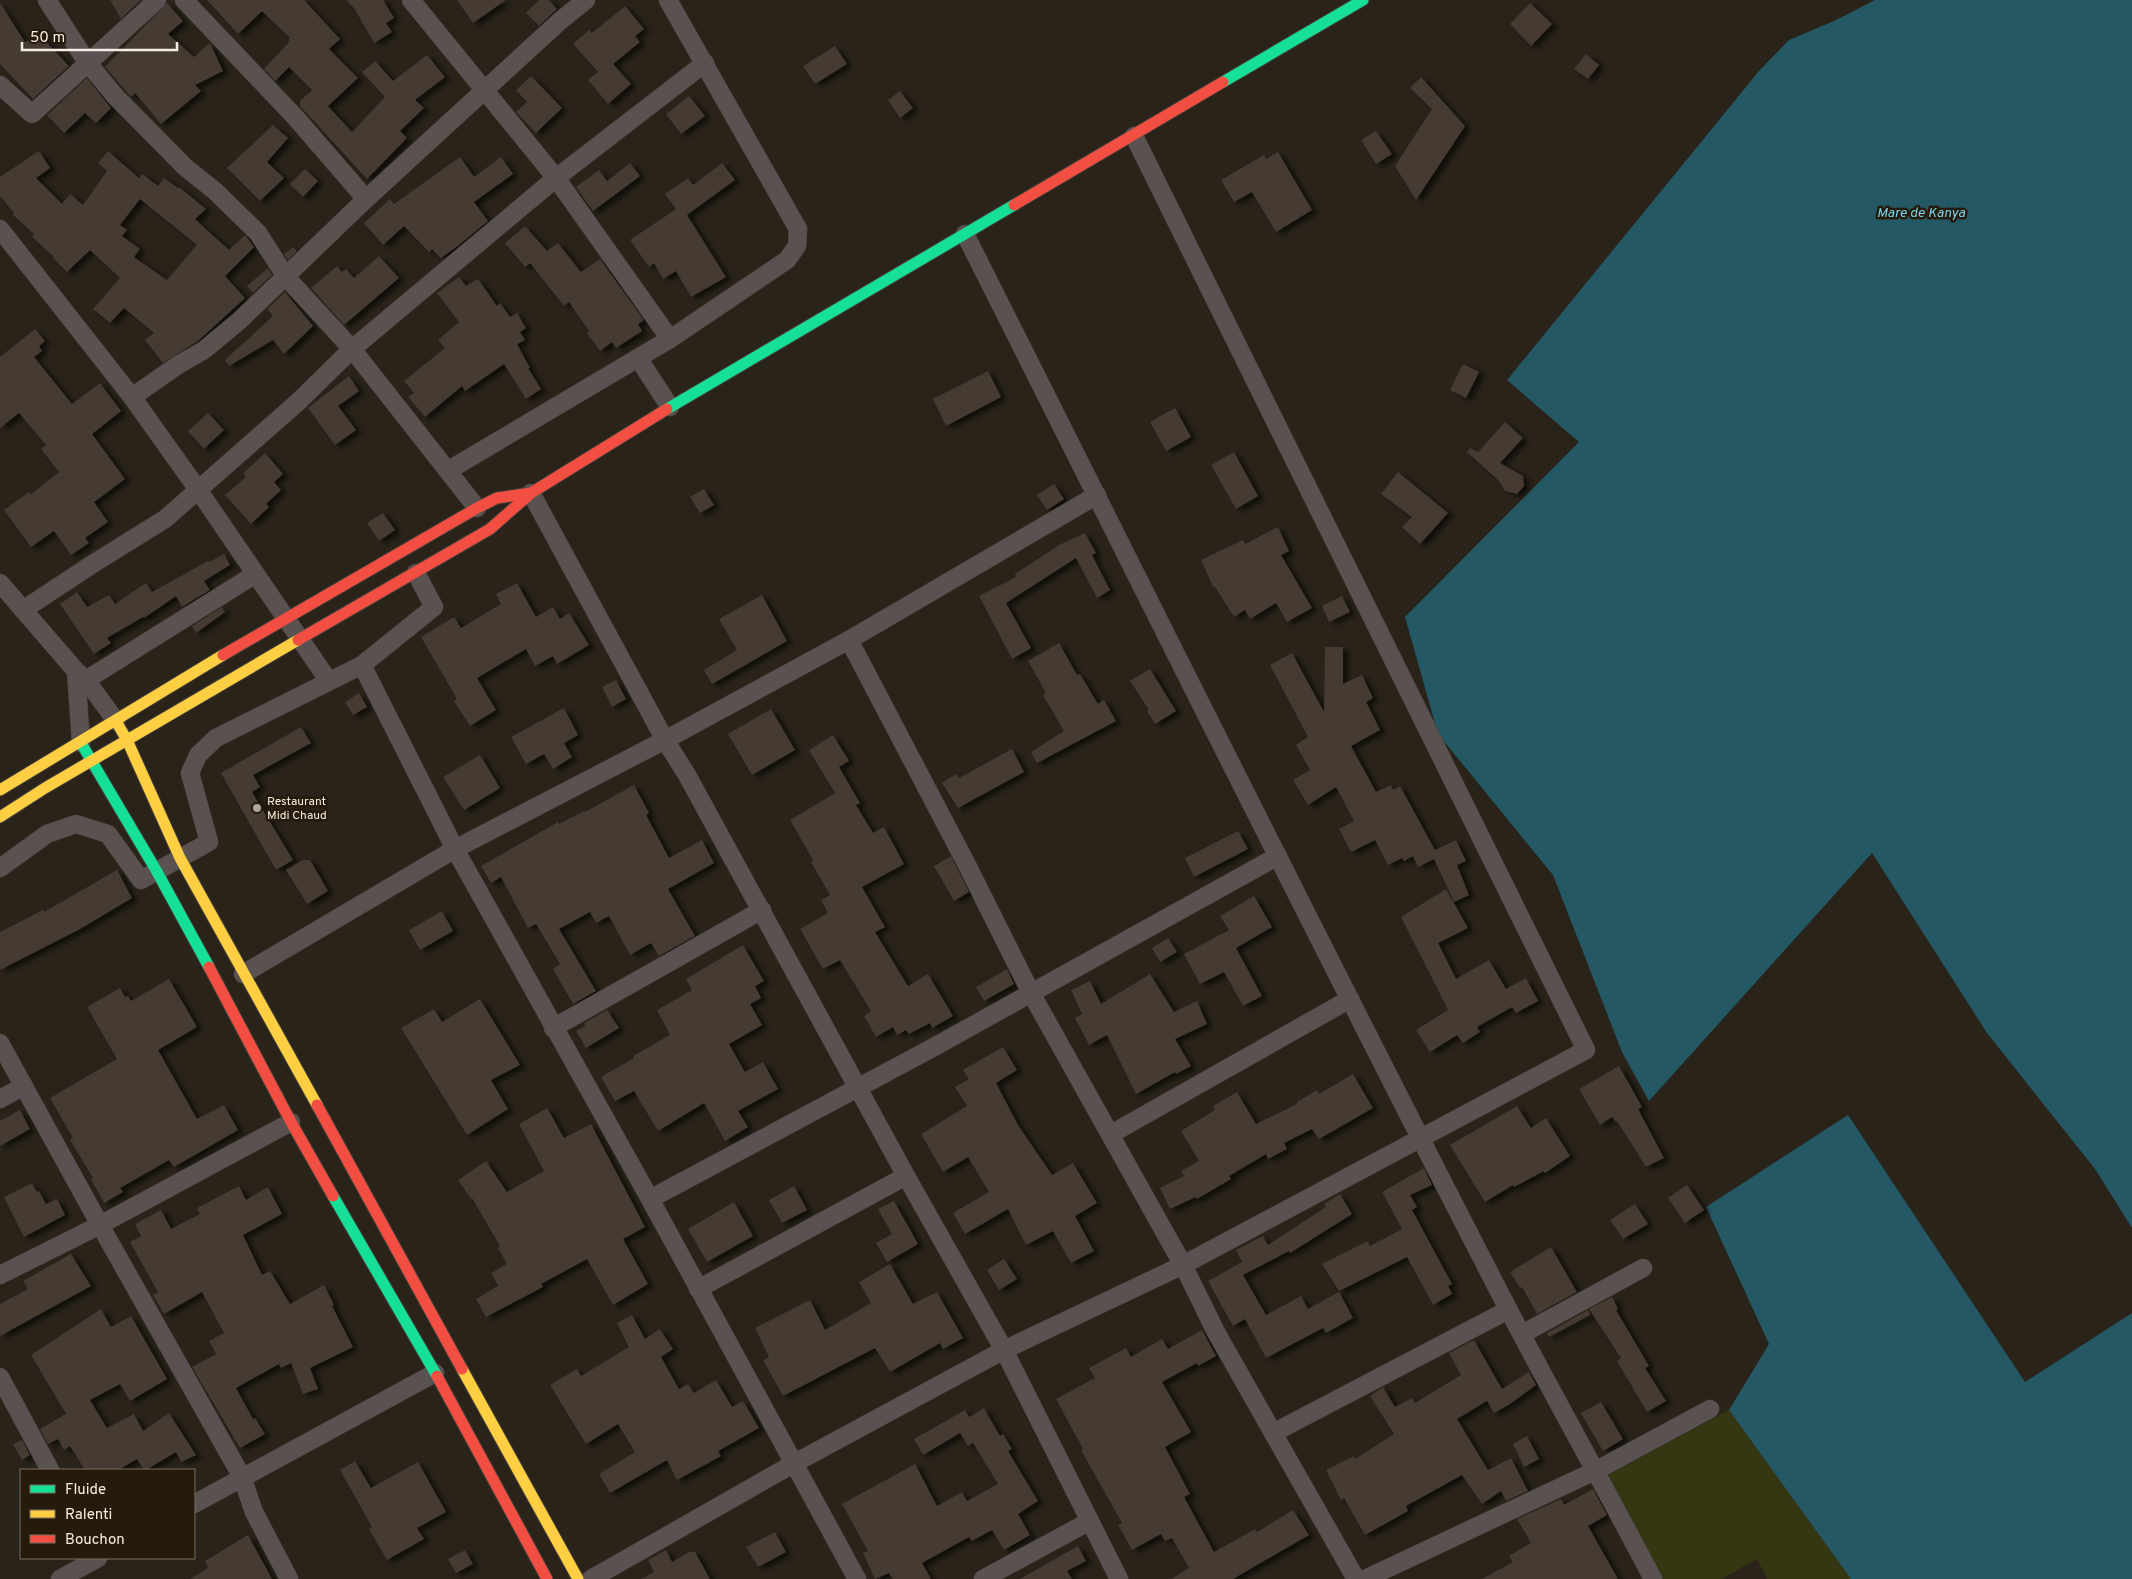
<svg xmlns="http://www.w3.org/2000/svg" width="2132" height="1579" font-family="Overpass,sans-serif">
<defs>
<filter id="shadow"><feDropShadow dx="5.5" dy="3" stdDeviation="2.5" flood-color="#0009"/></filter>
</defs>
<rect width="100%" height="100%" fill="#29231a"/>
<!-- green -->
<path fill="#353713" d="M1729,1410l122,169h-84l-10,-20 -36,20h-58l-55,-104z"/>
<!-- water -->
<g fill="#245864">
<path d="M1875,0h257v1228l-37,-59 -108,-136 -115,-180 -223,248 -27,-49 -69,-177 -115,-141 -33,-117 174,-175 -72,-62 252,-309 30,-31 45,-19z"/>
<path d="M1848,1115l177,267 107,-69v266h-281l-122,-169 40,-66 -63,-137z"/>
</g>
<!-- building -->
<g fill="#443a33" fill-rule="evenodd" filter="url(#shadow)">
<path d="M110,0h31l-20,19z"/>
<path d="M207,0h97l36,39 -11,10 29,29 -30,28 24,26 33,-35 -23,-25 13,-11 18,20 34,-26 18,22 -30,23 9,8 -24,23 7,7 -40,41 -67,-73v-5l12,-11 -23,-23 -14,14 -11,-12 26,-28 -2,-1 2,-2 -28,-27 -24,23z"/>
<path d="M346,0h37l11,18 -8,5 6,9 -18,11 -20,-35z"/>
<path d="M457,0h49l-33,23z"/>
<path d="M539,0h10l8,9 -18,17 -13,-13z"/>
<path d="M0,3l25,39 14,-8 30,32 -36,33 -33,-35z"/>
<path d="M167,3l16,18 -15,13 26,23 16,-14 13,28 -28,14 6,6 -40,33 -26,-31 -4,4 -26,-30z"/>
<path d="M1530,3l22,21 -21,22 -21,-22z"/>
<path d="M625,6l19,23 -9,7 5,6 -27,22 18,20 -23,20 -20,-24 10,-8 -25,-28 16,-14 3,3z"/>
<path d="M835,46l12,18 -32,20 -12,-18z"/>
<path d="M1586,54l13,11 -11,14 -14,-10z"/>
<path d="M531,76l31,32 -26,25 -20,-21 11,-10 -11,-12z"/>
<path d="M1421,77l44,49 -49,74 -21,-34 37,-57 -22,-21z"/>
<path d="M87,78l24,30 -15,15 -11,-10 -21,20 -17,-18z"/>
<path d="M900,91l13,17 -13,10 -12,-18z"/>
<path d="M689,96l16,20 -24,18 -15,-20z"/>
<path d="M273,125l15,13 -21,24 17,16 -24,23 -33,-33z"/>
<path d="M1376,131l16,23 -16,10 -15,-24z"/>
<path d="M39,151l11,17 -14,10 26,26 8,-10 13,11 24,-34 -9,-8 10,-12 31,27 3,-4 16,12 6,-8 14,10 1,-1 27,22 -11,10 34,31 16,-15 9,12 -29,29 20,22 -47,43 -35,22 -18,-23 9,-7 -30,-25 -14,15 -17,-14 27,-31 -30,-28 -23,22 -14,-14 1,-1 -22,-20 2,-3 -21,-19 1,-2 -14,-17v-19zM140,199l57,46 -30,35 -33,-23 6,-8 -18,-13 5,-6 -7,-5z"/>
<path d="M1278,152l34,58 -36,22 -24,-40 -18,10 -13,-22 43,-25 2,4z"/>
<path d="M460,157l14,20 27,-20 12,17 -39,28 14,19 -29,24 -18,13 -9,-9 -3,3 -25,-26 -21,19 -19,-22 26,-24 4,5z"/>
<path d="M630,163l10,13 -47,35 -17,-24 23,-17 8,11z"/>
<path d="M722,163l13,17 -48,35 39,62 -35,20 -15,-26 -13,8 -9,-16 -5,4 -19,-27 46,-31 -11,-15 23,-16 5,7z"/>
<path d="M305,169l13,12 -15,16 -13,-13z"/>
<path d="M525,226l22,25 11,-8 23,29 19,-13 44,61 -6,4 4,7 -26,17 -4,-6 -12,9 -13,-18 2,-2 -20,-29 -5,4 -34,-43 -5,4 -20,-24z"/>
<path d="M293,247l4,4 -9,9 -4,-6z"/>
<path d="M379,256l20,22 -55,47 -33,-37 26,-22 5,6 4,-3 8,9z"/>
<path d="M268,268l4,7 -19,18 -6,-7z"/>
<path d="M459,277l7,9 12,-7 19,27 3,-3 10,14 7,-4 9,15 -6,4 5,8 -8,4 13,24h-2l13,21 -15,10 -22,-35 -39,27 -3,-5 -37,31 -17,-20 6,-4 -10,-12 41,-33 -7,-8 21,-18 -22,-29z"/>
<path d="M285,292l28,34 -29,28 -11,-14 -44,26 -4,-6 48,-44 -6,-7z"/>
<path d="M35,329l10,12 -6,5 3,5 -8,6 38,47 28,-21 21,28 -29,23 33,45 -31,23 14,20 -23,16 4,5 -18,12 -17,-24 -23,16 -27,-37 25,-18 2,2 28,-22 -18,-23 5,-4 -27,-32 -19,15v-71z"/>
<path d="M1463,364l16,8 -13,26 -16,-8z"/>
<path d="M988,371l13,26 -55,29 -13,-27z"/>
<path d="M349,376l10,15 -21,15 18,24 -21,15 -27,-37z"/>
<path d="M1175,408l16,29 -25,14 -16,-29z"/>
<path d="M208,413l16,17 -20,19 -16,-18z"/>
<path d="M1505,422l18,16 -23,25 23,13 1,10 -7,8 -12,-3 -6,-10 -32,-29 3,-4 8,4z"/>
<path d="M1234,452l24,44 -22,13 -25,-44z"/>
<path d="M265,453l18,21 -9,8 7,8 -15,14 3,3 -18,17 -26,-29 21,-18 -3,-4z"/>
<path d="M1398,472l50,41 -28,31 -18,-17 10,-10 -31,-23z"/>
<path d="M1054,484l10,15 -17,11 -10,-15z"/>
<path d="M704,489l10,16 -14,8 -10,-16z"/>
<path d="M383,513l12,17 -16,11 -12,-18z"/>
<path d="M1278,527l11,24 -8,4 31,53 -25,14 -11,-19 -26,16 -5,-9 -11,7 -19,-30h-2l-12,-27 42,-20 2,4z"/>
<path d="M1085,533l11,20 -4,2 18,35 -13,8 -21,-40 -70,45 25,45 -19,11 -33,-63 37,-19 -1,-3 46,-30z"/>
<path d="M224,554l6,11 -26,16 6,9 -28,17 -6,-11 -32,22 -1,-1 -36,21 4,5 -17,11 -34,-50 17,-12 10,15 22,-12 6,9 31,-21 6,9 56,-31 1,1z"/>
<path d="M517,583l19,34 17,-10 7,12 9,-6 20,32 -32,19 -4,-8 -18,10 -9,-17 -49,29 19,32 -26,16 -16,-25 3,-2 -36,-62 33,-20 7,11 40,-24 -5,-10z"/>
<path d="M762,595l25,46 -75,43 -8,-14 33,-20 -18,-31z"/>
<path d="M1342,596l8,16 -21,10 -7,-16z"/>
<path d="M222,607l3,5 -29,21 -4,-7z"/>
<path d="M1059,643l18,32 3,-1 18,30 6,-4 12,21 -79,42 -6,-11 33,-21 -21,-36 3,-2 -18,-32z"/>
<path d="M1325,647h18v37l19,-9 11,23 -7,4 14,28 -29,16 25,46 15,-7 2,5 7,-4 35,64 21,-10 10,21 -9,4 12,30 -15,7 -20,-43 -16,8 -5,-11 -9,5 -2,-3 -14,7 -13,-25 -24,12 -12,-23 15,-8 -18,-34 -28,18 -15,-25 17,-10 -14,-25 12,-8 -38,-72 22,-12 32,59z"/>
<path d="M1150,669l26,42 -21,13 -8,-13 2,-1 -19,-29z"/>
<path d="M616,680l10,19 -14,8 -10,-20z"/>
<path d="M359,693l8,14 -14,8 -8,-13z"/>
<path d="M564,708l14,27 -14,8 8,14 -19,12 -9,-15 -18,10 -15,-27z"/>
<path d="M771,709l24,41 -43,25 -24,-41z"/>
<path d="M301,727l10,16 -58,32 7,12 -8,5 41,68 -17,10 -55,-97z"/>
<path d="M833,735l16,26 -10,6 21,36 -4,2 17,28 11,-6 20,37 -42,23 23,40 -10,5 33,54 20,-12 25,42 -21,12 -2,-5 -21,11 -3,-4 -9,5 -4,-8 -17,10 -12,-21 7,-5 -31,-51 -17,9 -23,-40 28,-16 -7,-13 9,-5 -19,-33 2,-2 -23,-40 45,-27 -26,-43z"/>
<path d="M1012,749l12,23 -66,36 -16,-25 14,-9 3,4z"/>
<path d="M480,755l20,33 -36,22 -21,-33z"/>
<path d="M634,785l15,28 -3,2 23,43 33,-18 12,23 -46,26 27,47 -36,20 -8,-13 -21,12 -21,-39 -13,7 -6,-11 -31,17 37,62 -23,13 -20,-35 7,-5 -24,-40 -8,4 -27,-51 -10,6 -10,-17 77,-44 1,2 25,-13 1,1z"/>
<path d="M1238,831l10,18 -54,28 -9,-19z"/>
<path d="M951,856l18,36 -15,9 -20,-35z"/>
<path d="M303,860h7l18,31 -21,13 -21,-34z"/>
<path d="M117,870l15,28 -52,31 -80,41v-38l43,-22 1,2z"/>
<path d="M1446,889l22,39 -30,15 18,36 33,-19 17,29 20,-11 12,23 -22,12 -4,-6 -35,20 3,5 -17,11 -6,-8 -27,17 -14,-22 32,-20 -47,-93z"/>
<path d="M1254,896l18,31 -36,21 26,48 -19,10 -19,-34 -24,12 -16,-30 45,-24 -9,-14z"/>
<path d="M442,911l11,20 -33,19 -11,-20z"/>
<path d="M1168,938l9,14 -17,10 -8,-14z"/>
<path d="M743,945l21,36 -9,5 6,12 -11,6 12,21 -33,19 16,28 18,-10 15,27 -40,22 10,16 -23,14 -21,-38 -46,28 -24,-40 -19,10 -14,-24 33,-19 -1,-2 37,-21 -13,-25 35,-20 -6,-11z"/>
<path d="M1007,969l7,15 -30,17 -8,-14z"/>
<path d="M1150,974l24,38 23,-11 10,23 -32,15 16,27 -15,8 -1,-2 -39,22 -29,-59 -18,10 -14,-27 7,-4 -11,-24 19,-9 11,23z"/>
<path d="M169,979l28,48 -39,23 39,69 27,-14 14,25 -64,37 -5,-7 -49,28 3,4 -19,11 -13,-24 2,-1 -23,-38 3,-2 -23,-40 67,-39 -30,-52 33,-19 5,9 3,-1 3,5z"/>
<path d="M480,999l40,66 -29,15 17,29 -41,26 -66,-107 33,-19 8,13z"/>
<path d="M607,1010l12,18 -33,20 -10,-17 9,-5 -1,-3z"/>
<path d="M1003,1047l14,23 -21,13 22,42 34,50 21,-12 24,40 -22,13 19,35 -23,12 -18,-32 -27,14 -18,-36 -43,25 -12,-21 36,-21 -21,-35 -25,15 -22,-38 46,-28 -12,-19 14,-8 -6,-9z"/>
<path d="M1619,1066l23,41 -4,2 26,49 -18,9 -29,-46 -1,1 -4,-5 -12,8 -21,-36z"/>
<path d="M1353,1074l20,34 -54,31 -7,-10 -28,14 3,6 -19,10 -2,-5 -37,22 2,3 -34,20 -1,-2 -26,12 -10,-21 24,-12 -3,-5 18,-10 -18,-30 34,-21 -2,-4 24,-14 19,32 41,-20v-2l20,-12 2,4z"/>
<path d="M1517,1106l14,22 15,-10 24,38 -25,17 -1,-2 -30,16 -1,-2 -28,17 -35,-57z"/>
<path d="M547,1108l17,30 27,-14 54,103 -22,12 25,45 -35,21 -26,-46 -46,25 2,3 -57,30 -10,-18 22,-13 -7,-13 16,-9 -9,-16 2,-2 -28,-48 -1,1 -13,-19 28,-19 21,31 37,-21 -25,-47z"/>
<path d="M20,1110l10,19 -30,17v-25z"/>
<path d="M1424,1168l8,17 -22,10 7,12 -5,3 40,74 -4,2 4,8 -19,11 -26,-48 -68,34 -17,-27 46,-23 2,5 32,-17 -20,-37z"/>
<path d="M32,1183l5,9 2,-1 7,13 11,-5 8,16 -41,22 -20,-40z"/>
<path d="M1687,1185l17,25 -19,13 -17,-25z"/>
<path d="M239,1186l7,14 22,-13 14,27 -39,21 19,40 8,-4 20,33 34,-19 10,20 -2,1 21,41 -43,21 8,21 -15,5 -12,-31 -10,5 -2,-4 -43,24 17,31 2,-1 10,16 -25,14 -48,-81 24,-13 -7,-13 15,-8 -22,-41 -38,22 -11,-19 5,-3 -28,-50 11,-6 -6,-12 26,-14 10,19 29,-15 -3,-6z"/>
<path d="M794,1186l13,24 -25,13 -13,-23z"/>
<path d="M1340,1194l12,20 -62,39 -1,-2 -46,24 23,40 35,-19 7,13 31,-17 14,26 -27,15 -3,-5 -57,30 -21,-39 -12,7 -25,-45 34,-19 -6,-12 27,-14 5,9 58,-38 -2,-3z"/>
<path d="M894,1201l24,43 -31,18 -11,-19 16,-9 -14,-25z"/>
<path d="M734,1202l19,34 -46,26 -19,-33z"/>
<path d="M1635,1204l13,20 -25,15 -13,-19z"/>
<path d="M1551,1247l26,45 -40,22 -15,-27 -2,1 -10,-16z"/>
<path d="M71,1254l20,32 -91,50v-32l28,-15 -5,-8z"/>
<path d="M1004,1259l13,20 -18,11 -12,-20z"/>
<path d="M890,1264l23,40 24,-12 26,46 -20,11 -3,-6 -50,29 -15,-24 -92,48 -20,-36 6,-3 -14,-29 55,-28 15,30 46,-27 -12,-21z"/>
<path d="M1612,1297l6,12 -2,1 33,56 -4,2 21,33 -19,11 -30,-51 4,-3 -32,-49z"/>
<path d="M101,1309l10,18 20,-11 36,63 -37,22 -10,-17 -30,16 17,28 27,-14 9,17 26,-18 27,42 -15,7 -5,-10 -30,18h-2l-7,-11 -19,11h-33l-15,-24 -6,4 -6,-11 -10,5 -8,-15 26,-15 -35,-59z"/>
<path d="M1588,1310l2,5 -41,22 -2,-4z"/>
<path d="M632,1315l13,24 15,-10 13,20 -12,8 18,32 9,-5 6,9 22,-13 16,27 11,-6 16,27 -41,23 3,5 -44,24 -10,-20 -57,33 -11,-19 36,-22 -17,-28 -32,20 -36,-59 27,-16 4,7 48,-29 -12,-24z"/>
<path d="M1202,1330l14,26 -18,10 -1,-3 -35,19 29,50 -26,15 25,47 -6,3 30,55 41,-23 2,3 36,-22 16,25 -76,44h-62l18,-11 -17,-30 -7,3 -4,-7 -29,16 -14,-25 4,-2 -41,-73 2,-1 -27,-50 39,-21 -6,-10 37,-20 5,9 31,-18 6,10z"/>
<path d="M1474,1340l28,49 27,-17 7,13 -26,19 -16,9 -7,-12 -30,18 31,51 23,-12 17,33 -22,10 -5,-10 -19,13 -20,-29 -56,31 2,5 -43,24 -21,-37 -3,2 -15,-30 28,-14 1,3 39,-25 -24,-38 13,-9 12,20 17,-9 3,5 46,-28 -12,-22z"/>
<path d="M1601,1402l22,37 -20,12 -22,-38z"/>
<path d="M984,1408l16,28 3,-2 9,15 -4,2 30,50 -20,13 12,21 -26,15 -12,-20 -20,11 -3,-4 -47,26 9,16h-38l-4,-6 -14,6 -12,-26 5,-2 -26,-47 73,-40 22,42 25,-14 5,9 31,-17 -25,-41 -5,3 -8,-13 -37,22 -9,-16 51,-29 4,7z"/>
<path d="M1527,1436l12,23 -15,8 -11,-23z"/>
<path d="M22,1440l8,15 -8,5 -9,-16z"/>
<path d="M355,1461l16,27 47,-26 28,50 -29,16 7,11 -37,21 -18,-31 3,-2 -32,-57z"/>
<path d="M1593,1489l14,26 -19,11 30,53h-136l31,-17 -4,-6 22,-13 -14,-24 44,-20 3,6z"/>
<path d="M775,1532l11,20 -28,15 -12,-20z"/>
<path d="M248,1535l24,44h-82l18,-11 -3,-7z"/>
<path d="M1078,1546l8,15 -19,10 5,8h-52z"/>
<path d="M465,1550l8,14 -17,9 -8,-14z"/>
<path d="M666,1550l6,12 17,-10h6l15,27h-69l13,-7 -6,-12z"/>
</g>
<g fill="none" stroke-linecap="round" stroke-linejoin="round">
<!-- street casing -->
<g stroke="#443f38" stroke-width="19">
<g id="street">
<path d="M47,0l40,62 28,34 70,71 30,24 43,42 28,44 66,72 125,159"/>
<path d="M184,0l112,118 70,81"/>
<path d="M411,0l145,178 114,161 -221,131"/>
<path d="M668,0l130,229 -1,17 -10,14 -117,79"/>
<path d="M0,85l32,29 125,-114"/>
<path d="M0,229l132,168 67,94 129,189"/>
<path d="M965,234c180,357 357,715 541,1071 48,92 99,182 147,274"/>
<path d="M638,358l32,49"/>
<path d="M132,397l46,-32 26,-15 35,-29 127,-122 195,-179 25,-20"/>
<path d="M531,493l134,247 22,35 219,401 98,174 115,229"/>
<path d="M0,583l76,88 10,9 30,41"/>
<path d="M23,610l68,-45 74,-46 133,-117 54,-53 204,-171 149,-115"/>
<path d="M849,640l116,221 66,132 152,272 34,69 139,245"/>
<path d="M362,665l93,184 195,350 207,380"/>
<path d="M76,671l5,72"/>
<path d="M86,680l168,-105"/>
<path d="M0,868l47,-34 29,-10 32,10 33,46 68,-38 -19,-69 8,-18 18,-17 146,-73 72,-58 -18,-34"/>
<path d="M243,974l212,-125 210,-109 184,-100 248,-145"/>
<path d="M553,1028l209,-118"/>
<path d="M0,1043l100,182 142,252 12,35 35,67"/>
<path d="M0,1099l24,-13"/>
<path d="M1111,1134l239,-135"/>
<path d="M650,1199l284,-152 344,-191"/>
<path d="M0,1275l100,-50 191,-103"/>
<path d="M698,1289l208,-113"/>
<path d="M1522,1334l121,-66"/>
<path d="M0,1377l50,93"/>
<path d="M1273,1433l235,-123"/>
<path d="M194,1504l241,-131"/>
<path d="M60,1579l38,-21"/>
<path d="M591,1579l202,-115 211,-114 179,-85 403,-215 -452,-914"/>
<path d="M983,1579l107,-58"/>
<path d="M1365,1579l232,-109 113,-61"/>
</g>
</g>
<!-- fast casing -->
<g stroke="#443f38" stroke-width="13">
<g id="fast">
<path d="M1223,82l140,-82"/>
<path d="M667,409l347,-204"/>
<path d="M81,743l75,127 53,97"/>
<path d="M333,1196l104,180"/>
</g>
</g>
<!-- slow casing -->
<g stroke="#443f38" stroke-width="13">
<g id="slow">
<path d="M117,723l10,17 53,118 137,247"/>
<path d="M0,790l223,-135"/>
<path d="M0,817l45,-29 253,-148"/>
<path d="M462,1369l116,210"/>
</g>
</g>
<!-- jam casing -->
<g stroke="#443f38" stroke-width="13">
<g id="jam">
<path d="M1014,205l209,-123"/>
<path d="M298,640l192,-111 41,-36 136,-84"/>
<path d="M223,655l254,-147 20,-10 34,-5"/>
<path d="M209,967l82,155 42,74"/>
<path d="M317,1105l145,264"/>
<path d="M437,1376l110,203"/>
</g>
</g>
<!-- street -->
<use href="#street" stroke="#595251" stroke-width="18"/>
<!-- fast -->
<use href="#fast" stroke="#16e098" stroke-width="11"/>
<!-- slow -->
<use href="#slow" stroke="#ffcf43" stroke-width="11"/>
<!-- jam -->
<use href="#jam" stroke="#f24e42" stroke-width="11"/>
</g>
<!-- markers -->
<circle fill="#aea79d" stroke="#261a0a" stroke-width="2" cx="257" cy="808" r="5"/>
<g text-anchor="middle" stroke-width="5" stroke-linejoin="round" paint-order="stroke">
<!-- poi labels -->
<g font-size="12" fill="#f6eee4" stroke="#261a0a" text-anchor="start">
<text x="267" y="805">Restaurant<tspan x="267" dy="14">Midi Chaud</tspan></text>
</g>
<!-- water labels -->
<g font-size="14" font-style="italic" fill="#78d3ec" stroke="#261a0a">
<text x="1921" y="217">Mare de Kanya</text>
</g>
</g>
<!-- legend -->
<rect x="20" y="1469" width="175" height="90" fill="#261a0a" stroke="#796f61"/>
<rect x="30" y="1485" width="25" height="8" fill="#16e098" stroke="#796f61"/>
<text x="65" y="1494" font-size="15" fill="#f6eee4">Fluide</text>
<rect x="30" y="1510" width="25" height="8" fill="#ffcf43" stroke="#796f61"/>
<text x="65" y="1519" font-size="15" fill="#f6eee4">Ralenti</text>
<rect x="30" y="1535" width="25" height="8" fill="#f24e42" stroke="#796f61"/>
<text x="65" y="1544" font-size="15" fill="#f6eee4">Bouchon</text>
<!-- scale -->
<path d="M22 42v8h155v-8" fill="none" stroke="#f6eee4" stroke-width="2.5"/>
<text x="30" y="42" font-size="15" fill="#f6eee4" stroke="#261a0a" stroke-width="4" paint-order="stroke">50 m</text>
</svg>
